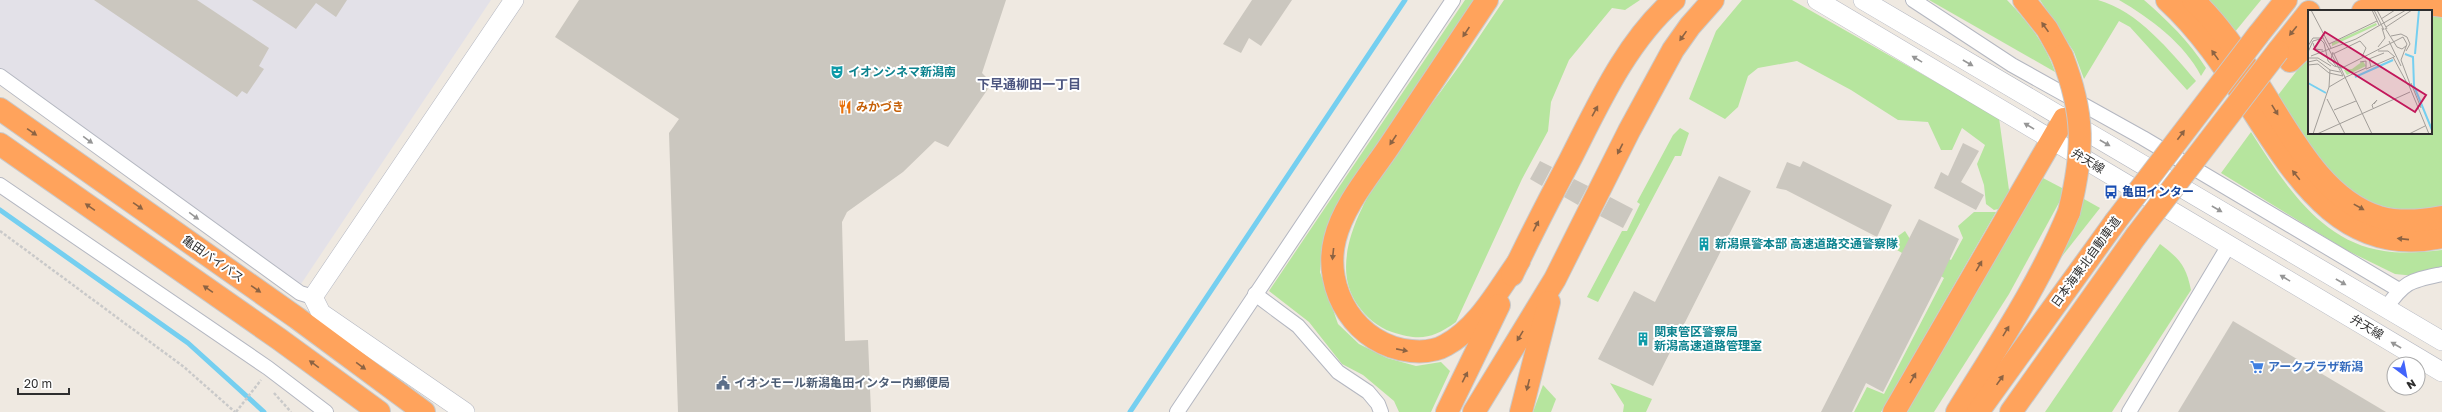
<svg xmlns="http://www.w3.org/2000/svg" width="2442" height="412" font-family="'Golos Text','Noto Sans JP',sans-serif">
<rect width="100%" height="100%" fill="#efe9e1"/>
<!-- industrial -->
<path fill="#e3e1e8" d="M0,0h491l-192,287 -299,-216z"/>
<!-- green -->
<g fill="#b6e59e">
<path d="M1465,0h13l-145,214 -11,37 -2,21 18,52 21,20 28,14 29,8 25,-4 9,9 -19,41h-32l-5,-11 -31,-26 -21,-11 -33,-42 -40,-31z"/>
<path d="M1504,0h136l-15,10 -13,-2 -43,52 -18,42 -3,29 -26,48 -66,143c-24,17 -36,19 -64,10 -15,-5 -26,-15 -35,-28 -43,-62 52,-168 87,-217 21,-28 40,-58 60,-87z"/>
<path d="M1742,0h50l207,118 10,72 -2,17 -13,3 -8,-6 -2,-19 -7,-21 8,-19 -23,-17 -10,22h-11l-13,-28 -30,-2 -47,-30 -54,-29 -39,7 -10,8 -10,31 -13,12 -36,-20 27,-68z"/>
<path d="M1929,0h78c21,22 38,43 48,72z"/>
<path d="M2040,0c15,0 45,0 58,0 40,11 72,51 98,81l-9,9 -57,-63 -11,-6 -35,58 -10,-27z"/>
<path d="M2119,0h25c24,21 45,41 62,68l-5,8c-16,-32 -51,-58 -82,-76z"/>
<path d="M2206,0h55l-27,33z"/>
<path d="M2431,13l11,3v190l-7,3 -33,2 -35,-9 -24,-15 -71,-84 37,-48v78h122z"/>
<path d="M1680,128l9,5 -8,23h-6l-77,146 -11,-5 35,-66h5l13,-27 -3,-2 36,-67z"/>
<path d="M2251,132c32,50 69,110 133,119 20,3 39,1 58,-1v19l-27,7 -20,-2 -49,-24 -125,-77z"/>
<path d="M2041,177l21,11 -1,11 -52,95 -75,118h-30z"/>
<path d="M2084,199l16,9 -48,61z"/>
<path d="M1974,212h22l-115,200h-27l13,-25 17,7 60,-116 -52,-31 2,-8 11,-8 5,8 41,21 12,-22 -5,-12z"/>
<path d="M2160,244c20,15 26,22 31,46l-79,122h-67z"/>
<path d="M1610,383l42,16 -6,13h-23l1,-7z"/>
<path d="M1543,385l13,14 -5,13h-18z"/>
</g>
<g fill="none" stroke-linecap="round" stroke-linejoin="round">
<!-- stream -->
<g stroke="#75cff0" stroke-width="5">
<path d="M0,210l188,133 76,69"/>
<path d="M1130,412l275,-412"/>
</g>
</g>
<!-- building -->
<g fill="#cbc7bf">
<path d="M94,0h103l72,48 -10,18 5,3 -17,25 -5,-3 -5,6z"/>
<path d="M252,0h95l-11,17 -20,-14 -20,26z"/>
<path d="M579,0h427l-24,73 10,10 -44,64 -13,-6 -32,31 -56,40 -5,10 3,119 23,-1 3,72h-193l-9,-279 10,-14 -124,-82z"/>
<path d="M1252,0h40l-31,46 -12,-8 -8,15 -18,-9z"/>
<path d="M1963,143l16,8 -18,31 23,13 -8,15 -42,-22 7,-16 7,4z"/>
<path d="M1540,161l12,6 -10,19 -12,-7z"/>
<path d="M1803,161l89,44 -15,32 -91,-47 -10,-2 11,-26 13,5z"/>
<path d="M1719,176l32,15 -98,195 -55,-27 36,-68 21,11z"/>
<path d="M1574,179l14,7 -10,19 -14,-8z"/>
<path d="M1610,197l23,12 -10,19 -23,-12z"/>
<path d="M1919,219l40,20 -18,39 -58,114 -17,-9 -14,29h-31z"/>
<path d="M2233,321l153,91h-208z"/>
</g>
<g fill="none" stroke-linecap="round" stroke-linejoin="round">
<!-- street casing -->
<g stroke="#b4b7c1" stroke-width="16">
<g id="street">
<path d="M1913,0l99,65 131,73 256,152"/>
<path d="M0,76l300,217 13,4"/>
<path d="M0,185l268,183 58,44"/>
<path d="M1255,294l43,32 40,46 30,20 10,12 3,8"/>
<path d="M2386,308c19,-27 24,-27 56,-34"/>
<path d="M1177,412l276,-412"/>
<path d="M2129,412l100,-167"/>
</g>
</g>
<!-- secondary casing -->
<g stroke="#b4b7c1" stroke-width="20">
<g id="secondary">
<path d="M1817,0l625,372"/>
<path d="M1863,0l579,341"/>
<path d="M465,412l-144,-99 -8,-16 201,-297"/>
</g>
</g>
<!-- highway casing -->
<g stroke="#c9c9c9" stroke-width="24">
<g id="highway">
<path d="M1487,0c-33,49 -66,99 -99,148 -19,28 -45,58 -53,91 -13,51 22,107 76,112 11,1 25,0 35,-6 33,-18 52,-55 73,-84"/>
<path d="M2024,0l23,29 15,27"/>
<path d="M2167,0c33,30 58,68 82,105 46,71 94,154 193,132"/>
<path d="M2193,0c26,24 46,55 65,84 31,47 63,115 121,133 21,6 42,4 63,0"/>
<path d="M2363,11c26,-11 51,-10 79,-5"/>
<path d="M2258,35l28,-35"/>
<path d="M2278,51l31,-39"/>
<path d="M2290,61l19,-18"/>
<path d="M0,109l297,209 127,94"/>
<path d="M0,144l279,195 100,73"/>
<path d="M1512,275c18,-39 38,-77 58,-115 28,-55 56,-118 104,-160"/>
<path d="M1447,412l52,-107"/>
<path d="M1474,412l81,-133 74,-148 44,-81 17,-24 23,-26"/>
<path d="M1521,412l28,-110"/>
<path d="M1894,412l170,-293"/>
<path d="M1957,412c40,-65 83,-129 112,-200"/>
<path d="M1978,412l137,-190"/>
<path d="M2011,412l125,-176"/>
</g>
</g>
<!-- path -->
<g stroke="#c9c9c9" stroke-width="2.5" stroke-dasharray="3 2" stroke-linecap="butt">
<path d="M0,231l184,136 51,45"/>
<path d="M274,393l17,19"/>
<path d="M236,412l25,-32"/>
</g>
<!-- street -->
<use href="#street" stroke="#fff" stroke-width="14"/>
<!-- secondary -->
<use href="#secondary" stroke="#fff" stroke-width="19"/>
<!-- highway -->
<use href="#highway" stroke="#ffa35c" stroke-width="22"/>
<!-- highway-bridge casing -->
<g stroke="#c9c9c9" stroke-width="24" stroke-linecap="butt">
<g id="highway-bridge">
<path d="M2062,56c23,59 22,95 7,156"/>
<path d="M2115,222l143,-187"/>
<path d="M2136,236l142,-185"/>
</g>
</g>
<!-- highway-bridge -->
<use href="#highway-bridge" stroke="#ffa35c" stroke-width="22"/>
</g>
<!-- one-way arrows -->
<defs><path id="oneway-solid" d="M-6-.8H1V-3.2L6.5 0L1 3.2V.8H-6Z"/></defs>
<g fill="#8c6343">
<use href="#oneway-solid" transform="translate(2045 27) rotate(-125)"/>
<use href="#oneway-solid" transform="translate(2293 31) rotate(129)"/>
<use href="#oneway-solid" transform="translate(1466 32) rotate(124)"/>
<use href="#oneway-solid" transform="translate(1683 36) rotate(125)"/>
<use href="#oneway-solid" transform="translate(2215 55) rotate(-125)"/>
<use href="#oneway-solid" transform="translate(2275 110) rotate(58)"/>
<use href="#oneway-solid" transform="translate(1595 111) rotate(-61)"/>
<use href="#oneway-solid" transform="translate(32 132) rotate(35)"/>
<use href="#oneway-solid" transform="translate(2181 135) rotate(-53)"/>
<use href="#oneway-solid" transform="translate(1393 140) rotate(124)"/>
<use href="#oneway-solid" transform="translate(1620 149) rotate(117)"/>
<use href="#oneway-solid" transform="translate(2296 175) rotate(-129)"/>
<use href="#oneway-solid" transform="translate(138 206) rotate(35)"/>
<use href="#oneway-solid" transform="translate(90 207) rotate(-145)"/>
<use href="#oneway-solid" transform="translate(2359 207) rotate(29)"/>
<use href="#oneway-solid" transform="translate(1536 226) rotate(-63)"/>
<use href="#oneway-solid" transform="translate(2403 239) rotate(-174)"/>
<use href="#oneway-solid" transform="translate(1333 254) rotate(96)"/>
<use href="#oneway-solid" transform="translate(1979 266) rotate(-60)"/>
<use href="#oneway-solid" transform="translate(208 289) rotate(-145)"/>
<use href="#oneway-solid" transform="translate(256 289) rotate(35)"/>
<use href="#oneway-solid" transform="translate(2006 331) rotate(-59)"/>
<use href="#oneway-solid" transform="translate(1520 336) rotate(121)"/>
<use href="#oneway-solid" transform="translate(1402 350) rotate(11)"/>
<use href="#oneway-solid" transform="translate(314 364) rotate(-144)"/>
<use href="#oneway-solid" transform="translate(361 366) rotate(36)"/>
<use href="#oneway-solid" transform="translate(1465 377) rotate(-63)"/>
<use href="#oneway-solid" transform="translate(1913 378) rotate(-60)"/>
<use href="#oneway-solid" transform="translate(2000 380) rotate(-55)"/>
<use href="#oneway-solid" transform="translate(1528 385) rotate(104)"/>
</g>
<g fill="#969696">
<use href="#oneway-solid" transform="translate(1917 59) rotate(-149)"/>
<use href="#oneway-solid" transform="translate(1968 63) rotate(30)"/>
<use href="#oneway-solid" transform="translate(2029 126) rotate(-149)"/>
<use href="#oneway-solid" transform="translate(88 140) rotate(36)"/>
<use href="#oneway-solid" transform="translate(2105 143) rotate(30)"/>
<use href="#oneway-solid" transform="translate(2217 209) rotate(30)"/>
<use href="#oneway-solid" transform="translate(194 216) rotate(36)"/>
<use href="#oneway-solid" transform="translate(2285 278) rotate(-149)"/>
<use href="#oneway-solid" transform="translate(2341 282) rotate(30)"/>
<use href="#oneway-solid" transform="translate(2396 345) rotate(-150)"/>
</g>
<!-- icons -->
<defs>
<g id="theatre-bare" transform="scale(1.08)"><path d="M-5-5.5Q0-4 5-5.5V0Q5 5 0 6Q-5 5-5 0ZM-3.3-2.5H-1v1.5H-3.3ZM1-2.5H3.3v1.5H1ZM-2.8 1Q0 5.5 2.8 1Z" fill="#0f9aa8" stroke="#fff" stroke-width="2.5" paint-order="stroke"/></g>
<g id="restaurant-bare" transform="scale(1.08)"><path d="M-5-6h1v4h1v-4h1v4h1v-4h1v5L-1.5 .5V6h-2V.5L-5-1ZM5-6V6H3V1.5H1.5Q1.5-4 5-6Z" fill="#e8710a" stroke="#fff" stroke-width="2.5" paint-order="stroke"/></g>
<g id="bus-bare" transform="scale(1.08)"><path d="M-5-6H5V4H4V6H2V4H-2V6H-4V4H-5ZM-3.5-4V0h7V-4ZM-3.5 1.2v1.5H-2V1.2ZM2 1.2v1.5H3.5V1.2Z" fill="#1a4fb4" stroke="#fff" stroke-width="2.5" paint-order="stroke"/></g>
<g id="building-bare" transform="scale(1.08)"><path d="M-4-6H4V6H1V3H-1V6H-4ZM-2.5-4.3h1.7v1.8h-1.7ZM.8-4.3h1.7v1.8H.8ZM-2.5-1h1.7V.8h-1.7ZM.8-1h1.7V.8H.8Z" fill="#0f9aa8" stroke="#fff" stroke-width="2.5" paint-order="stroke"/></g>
<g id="supermarket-bare" transform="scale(1.08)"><path d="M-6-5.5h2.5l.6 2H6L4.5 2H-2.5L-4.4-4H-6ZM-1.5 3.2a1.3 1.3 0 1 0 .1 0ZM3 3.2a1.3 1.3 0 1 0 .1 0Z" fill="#3f7fe0" stroke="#fff" stroke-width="2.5" paint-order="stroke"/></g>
<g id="civic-bare" transform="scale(1.08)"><path d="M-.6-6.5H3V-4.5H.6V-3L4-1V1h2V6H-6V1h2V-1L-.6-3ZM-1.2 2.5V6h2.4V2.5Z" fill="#5c6f8a" stroke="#fff" stroke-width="2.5" paint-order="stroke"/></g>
</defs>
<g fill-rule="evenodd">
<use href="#theatre-bare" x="837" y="72"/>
<use href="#restaurant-bare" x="845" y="107"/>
<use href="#bus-bare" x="2111" y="192"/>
<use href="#building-bare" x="1704" y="244"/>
<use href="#building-bare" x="1643" y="339"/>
<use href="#supermarket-bare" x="2257" y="367"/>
<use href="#civic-bare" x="723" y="383"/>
</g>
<g text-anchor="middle" stroke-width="4" stroke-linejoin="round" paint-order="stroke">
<!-- culture labels -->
<g font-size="12" font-weight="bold" fill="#0d838f" stroke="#fff" text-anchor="start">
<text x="848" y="76">イオンシネマ新潟南</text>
<text x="1715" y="248">新潟県警本部 高速道路交通警察隊</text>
<text x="1654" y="336">関東管区警察局<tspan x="1654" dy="14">新潟高速道路管理室</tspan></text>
</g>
<!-- food labels -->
<g font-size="12" font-weight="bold" fill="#c56008" stroke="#fff" text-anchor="start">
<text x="856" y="111">みかづき</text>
</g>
<!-- street labels -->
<g font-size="12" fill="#2e2e2e" stroke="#fff">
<text transform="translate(2088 161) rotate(31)" y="4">弁天線</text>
<text transform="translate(213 259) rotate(35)" y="4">亀田バイパス</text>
<text transform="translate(2086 262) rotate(-54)" y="4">日本海東北自動車道</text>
<text transform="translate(2367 327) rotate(31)" y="4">弁天線</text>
</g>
<!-- transit labels -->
<g font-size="12" font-weight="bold" fill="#164399" stroke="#fff" text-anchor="start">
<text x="2122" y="196">亀田インター</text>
</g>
<!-- shop labels -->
<g font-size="12" font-weight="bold" fill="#366cbe" stroke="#fff" text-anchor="start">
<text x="2268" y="371">アークプラザ新潟</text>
</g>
<!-- service labels -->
<g font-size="12" font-weight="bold" fill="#4e5e75" stroke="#fff" text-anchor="start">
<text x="734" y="387">イオンモール新潟亀田インター内郵便局</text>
</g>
<!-- neighbourhood labels -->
<g font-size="13" font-weight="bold" fill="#4d5680" stroke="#fff">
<text x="1029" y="89">下早通柳田一丁目</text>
</g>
</g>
<!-- overview -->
<g transform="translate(2308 10)">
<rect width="124" height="124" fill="#efe9e1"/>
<path d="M68,13l1,2 -45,21v-3zM55,51l3,5 -19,9 -3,-5 8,-1z" fill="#b6e59e"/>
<path fill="none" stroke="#75cff0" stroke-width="2" d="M97,44l8,3 1,29 18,44M107,44l4,-44M47,67l38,-17M0,73l18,10"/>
<path fill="none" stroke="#a29e99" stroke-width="1" d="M3,0l20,38M64,0l7,15M66,0l10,20M69,0l10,19M73,9l14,-9M78,17l26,-17M77,18l12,19 5,2 4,-3M83,26l10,-2 6,3 3,7 -4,7M81,31l12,25M5,33l2,6 8,1M21,34l48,-23M0,36l5,-8h11M70,37l7,-9 -3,-10M70,41h10l7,6M0,42l5,-11 7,-2 4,4 4,18 6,5 8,2 61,-31 4,7 -6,16 9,24M25,42l-2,7 5,7M25,44l27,-13 6,7 -4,9M26,44l38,80M3,46l45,-17 50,-29M85,47l15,28M0,48h10l13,8M0,52l9,-2 13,10 10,2M0,55l10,-1 11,9 14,3 -20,-38M63,57l-2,-8 15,-6M58,59l28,-12M38,67l20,-9v-7l-6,1M100,73l21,51M103,73l10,25M21,77l1,-17M19,89l18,35M65,98l-1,-3 5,-5 -3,4M26,100l22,-9M5,124l16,-47 17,-10M9,124l93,-42M101,124l16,-8"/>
<path fill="#c2185b" fill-opacity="0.15" stroke="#c2185b" stroke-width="2" d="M17,22l101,63 -11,17 -101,-63z"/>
<rect width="124" height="124" fill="none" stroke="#2e2e2e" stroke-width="2"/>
</g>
<!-- north arrow -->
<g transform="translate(2406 376) rotate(148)"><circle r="19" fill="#ffffff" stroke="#ababab"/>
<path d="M0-3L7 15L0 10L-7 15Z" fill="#4264fb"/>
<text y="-6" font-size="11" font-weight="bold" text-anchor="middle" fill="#2e2e2e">N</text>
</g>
<!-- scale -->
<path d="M18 388v6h51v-6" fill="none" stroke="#2e2e2e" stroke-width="2"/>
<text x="24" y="388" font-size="12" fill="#2e2e2e" stroke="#ffffff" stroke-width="3" paint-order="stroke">20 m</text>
</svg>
